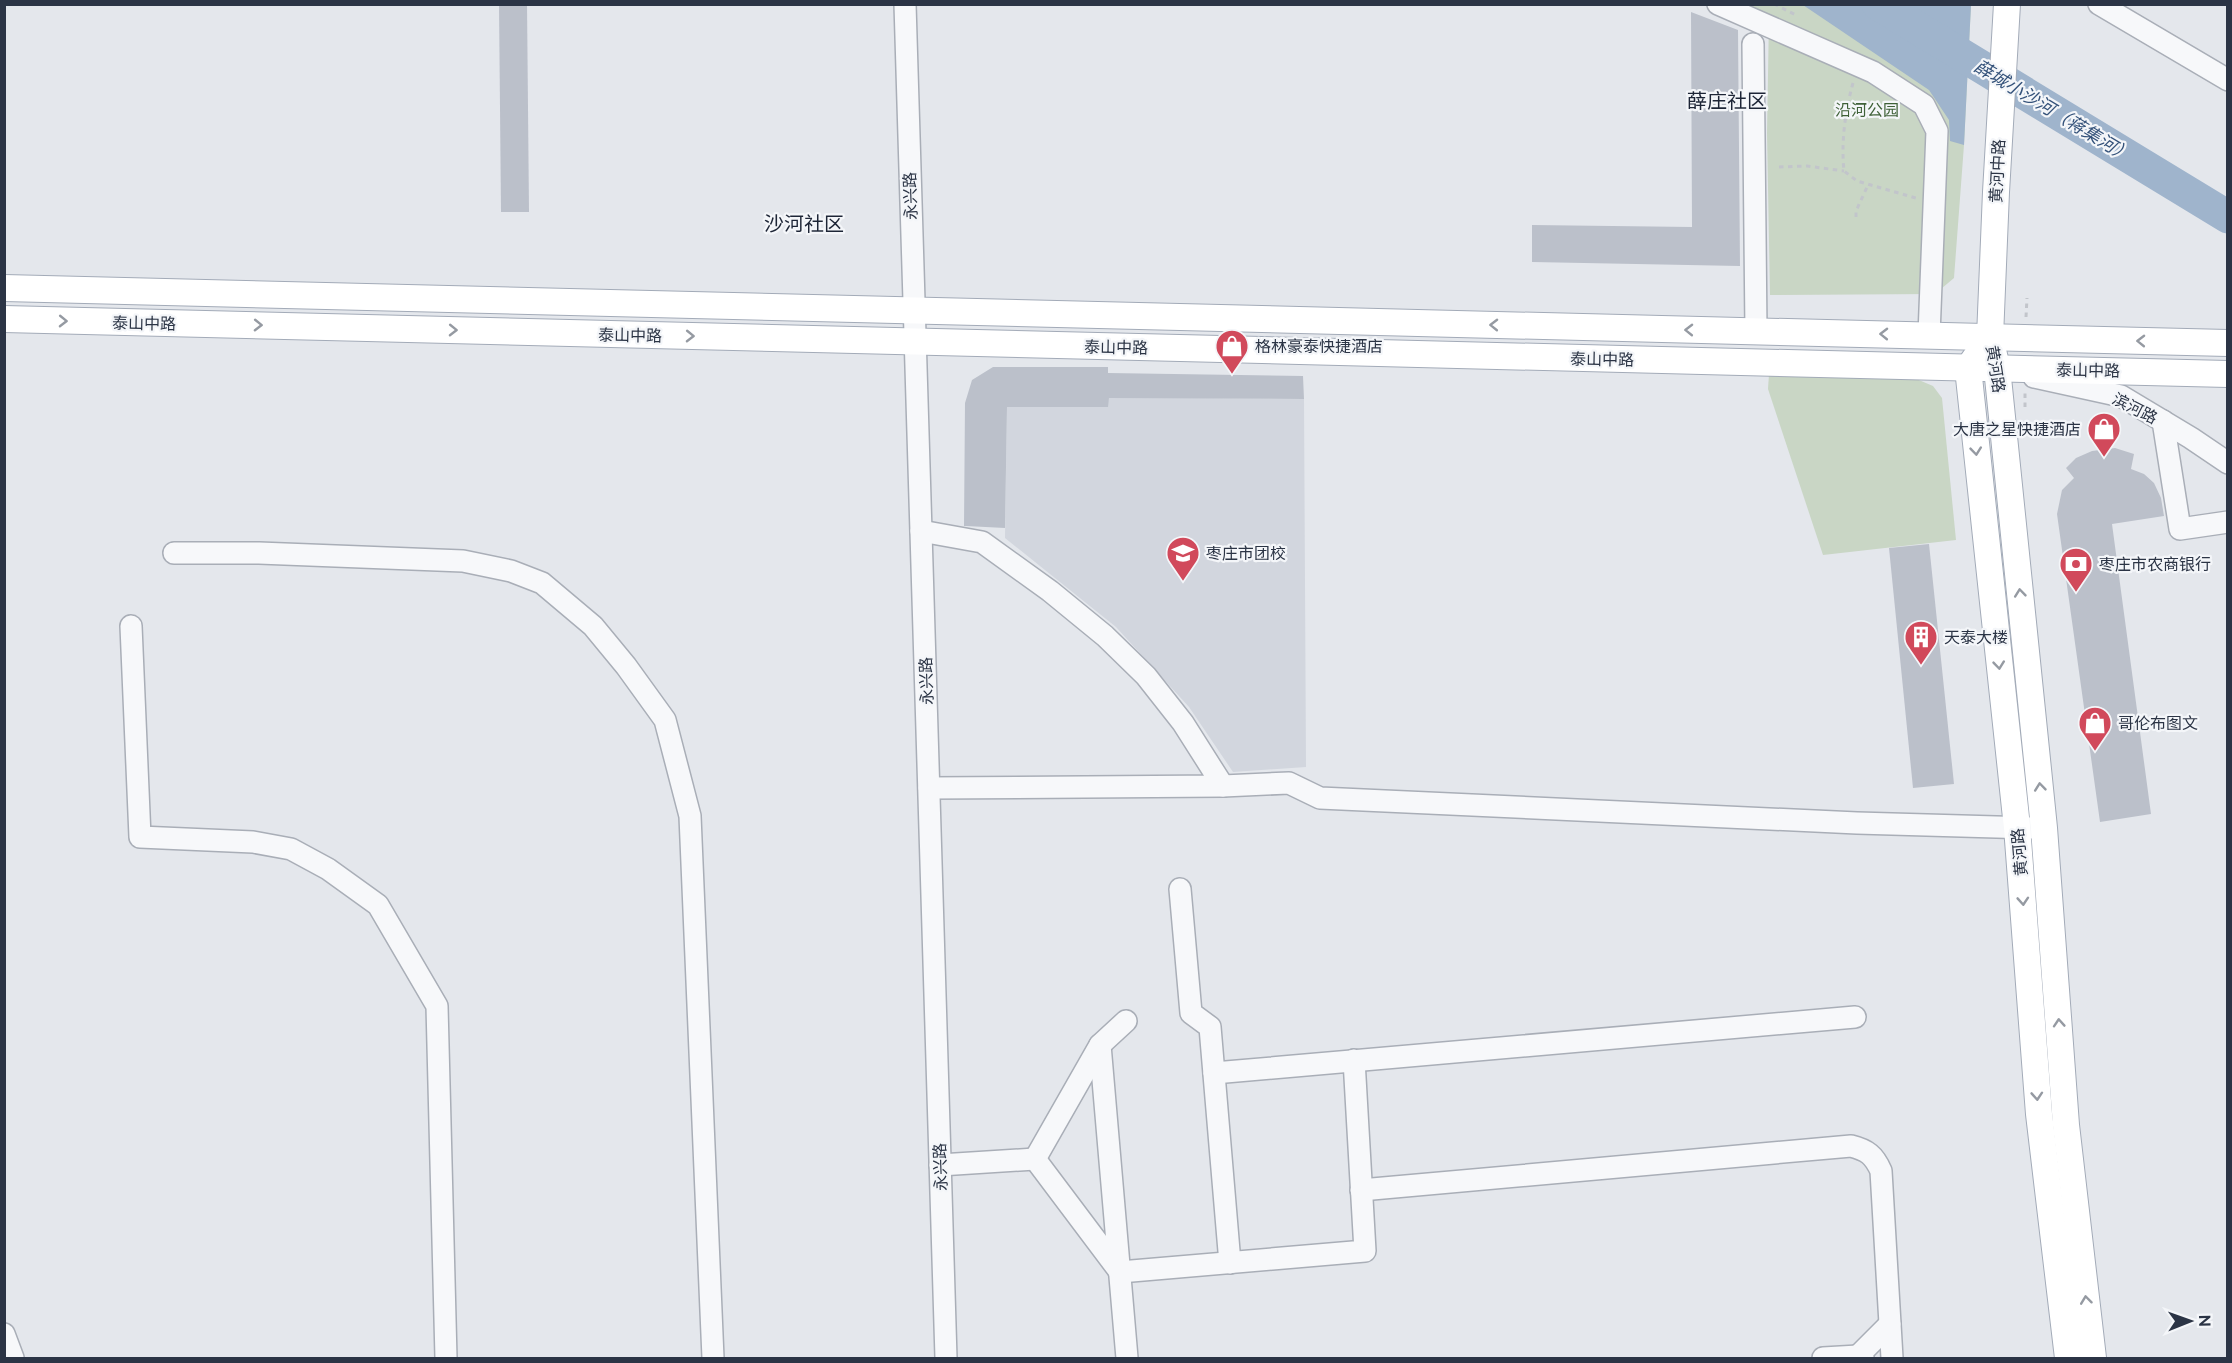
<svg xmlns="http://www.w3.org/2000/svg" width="2232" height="1363" font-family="Raleway,'Noto Sans SC',sans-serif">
<rect width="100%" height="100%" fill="#e4e7ec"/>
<!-- built -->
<path fill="#d2d6de" d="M1109,397l195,2 2,368 -73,5 -44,-65 -73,-80 -111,-89 2,-131h100z"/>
<!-- green -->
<g fill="#c9d6c5">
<path d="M1742,5h229l-7,140 -10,133 -19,16 -165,1 -3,-162 2,-116z"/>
<path d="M1769,374l145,4 19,8 9,12 14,142 -133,15 -55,-166z"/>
</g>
<!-- water -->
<path fill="#9fb4cc" d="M1803,5h168l-7,140 -14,-4 -1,-21 -20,-30z"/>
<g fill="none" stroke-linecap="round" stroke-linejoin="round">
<!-- river -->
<path stroke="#9fb4cc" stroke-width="33" d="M1878,4l350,213"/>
</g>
<!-- building -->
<g fill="#bbc0ca">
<path d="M499,4h28l2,208h-28z"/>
<path d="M1691,12l47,18 2,236 -208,-4v-37l160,2z"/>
<path d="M993,367h115v6l195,3 1,23 -195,-1 -1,9h-101l-2,121 -39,-2h-2l1,-123 7,-23z"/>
<path d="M2115,448l19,6 -3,15 13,5 10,9 7,15 3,18 -52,8 39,290 -51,8 -43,-308 5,-24 12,-12 -8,-10 10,-10 16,-7z"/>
<path d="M1929,544l25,240 -41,4 -24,-240z"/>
</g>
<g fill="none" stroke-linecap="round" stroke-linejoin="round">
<!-- minor casing -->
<g stroke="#a9aeb7" stroke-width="24">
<g id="minor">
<path d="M905,4l41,1354"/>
<path d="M1718,4l155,68 51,33 13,26 -8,204"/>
<path d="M2099,4l129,76"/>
<path d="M1753,44l3,287"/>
<path d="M2034,377l87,19 70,42 37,25"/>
<path d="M2163,421l17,108 48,-7"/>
<path d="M921,531l61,11 68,49 55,45 41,40 37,47 40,63 -294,2"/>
<path d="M174,553h85l204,8 48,10 31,12 51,43 33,40 39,54 25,96 23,542"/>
<path d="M131,626l9,211 113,5 38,7 37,20 50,36 59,101 9,352"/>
<path d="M1223,786l66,-3 31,15 537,25 174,5"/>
<path d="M1180,889l11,124 19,14 20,236"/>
<path d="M1100,1045l27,313"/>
<path d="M1214,1073l641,-56"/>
<path d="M1035,1159l85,113 245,-21 -11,-191"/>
<path d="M1035,1159l65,-114 26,-24"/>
<path d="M940,1165l95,-6"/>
<path d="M1361,1190l490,-44c16,4 23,9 30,25l11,187"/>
<path d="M4,1334l9,24"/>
<path d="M1823,1358l35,-2"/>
<path d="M1863,1358l-5,-2 32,-32"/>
</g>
</g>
<!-- major casing -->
<g stroke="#a3abb8" stroke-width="28">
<g id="major">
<path d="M2007,4l-11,188 -6,145 7,31 47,460 22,297 27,233"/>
<path d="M4,288l2224,55"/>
<path d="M4,319l2224,55"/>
<path d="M1978,354l-10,14 49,459 22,287 29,244"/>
</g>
</g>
<!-- path -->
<g stroke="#c2c5cb" stroke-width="3" stroke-dasharray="4.5 4.5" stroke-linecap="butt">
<path d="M1774,4l22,11"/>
<path d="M1853,83c-8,29 -12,59 -9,88l13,10 59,17"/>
<path d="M1779,167l28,-1 37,5"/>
<path d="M1856,217v-6l12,-26"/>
<path d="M2026,317l1,-19"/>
<path d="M2025,407v-14"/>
</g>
<!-- minor -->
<use href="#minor" stroke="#f7f8fa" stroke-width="21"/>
<!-- major -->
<use href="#major" stroke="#fff" stroke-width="26"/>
</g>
<!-- one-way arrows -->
<defs><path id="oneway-chevron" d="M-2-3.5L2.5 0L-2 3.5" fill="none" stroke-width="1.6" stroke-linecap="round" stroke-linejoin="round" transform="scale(1.5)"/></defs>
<g stroke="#959aa2">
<use href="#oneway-chevron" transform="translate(63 321) rotate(1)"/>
<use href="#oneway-chevron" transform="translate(258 325) rotate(1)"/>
<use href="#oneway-chevron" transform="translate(1494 325) rotate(-179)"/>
<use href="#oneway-chevron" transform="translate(453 330) rotate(1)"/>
<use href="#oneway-chevron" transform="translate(1689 330) rotate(-179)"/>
<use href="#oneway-chevron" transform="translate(1884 334) rotate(-179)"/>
<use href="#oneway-chevron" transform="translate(690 336) rotate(1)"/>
<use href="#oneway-chevron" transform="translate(2141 341) rotate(-179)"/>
<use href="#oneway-chevron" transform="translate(1976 451) rotate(84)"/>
<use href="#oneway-chevron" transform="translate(2020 593) rotate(-96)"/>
<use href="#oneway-chevron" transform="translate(1999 665) rotate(84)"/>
<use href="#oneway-chevron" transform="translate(2040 787) rotate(-96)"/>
<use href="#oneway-chevron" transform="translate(2023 901) rotate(86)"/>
<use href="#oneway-chevron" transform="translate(2059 1023) rotate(-94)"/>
<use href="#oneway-chevron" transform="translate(2037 1096) rotate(86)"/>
<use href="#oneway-chevron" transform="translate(2086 1300) rotate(-97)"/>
</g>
<!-- icons -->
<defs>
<g id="shop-pin" transform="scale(1.725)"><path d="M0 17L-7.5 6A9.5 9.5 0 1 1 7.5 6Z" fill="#d1495b" stroke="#f4f6f9"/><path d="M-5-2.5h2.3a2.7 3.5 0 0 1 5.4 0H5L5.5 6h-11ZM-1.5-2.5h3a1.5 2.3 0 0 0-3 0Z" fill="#fff"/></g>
<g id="school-pin" transform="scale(1.725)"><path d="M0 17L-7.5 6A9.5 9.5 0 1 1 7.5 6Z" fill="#d1495b" stroke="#f4f6f9"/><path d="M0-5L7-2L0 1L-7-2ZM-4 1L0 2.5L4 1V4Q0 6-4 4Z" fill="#fff"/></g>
<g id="bank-pin" transform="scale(1.725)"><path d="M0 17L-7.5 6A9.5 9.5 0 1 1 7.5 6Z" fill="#d1495b" stroke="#f4f6f9"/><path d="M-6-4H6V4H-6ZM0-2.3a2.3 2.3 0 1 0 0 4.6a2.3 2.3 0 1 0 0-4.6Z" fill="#fff"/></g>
<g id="building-pin" transform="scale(1.725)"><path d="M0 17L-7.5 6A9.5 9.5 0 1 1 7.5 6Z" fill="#d1495b" stroke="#f4f6f9"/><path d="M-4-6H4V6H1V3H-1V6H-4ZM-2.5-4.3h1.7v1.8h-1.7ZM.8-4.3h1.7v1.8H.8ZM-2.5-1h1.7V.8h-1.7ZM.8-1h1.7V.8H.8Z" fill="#fff"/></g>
</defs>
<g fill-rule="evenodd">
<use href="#shop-pin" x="1232" y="346"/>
<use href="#shop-pin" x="2104" y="429"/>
<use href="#school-pin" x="1183" y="553"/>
<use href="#bank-pin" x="2076" y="564"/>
<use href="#building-pin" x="1921" y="637"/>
<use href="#shop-pin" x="2095" y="723"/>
</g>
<g text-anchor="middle" stroke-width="4.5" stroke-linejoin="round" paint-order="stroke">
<!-- park labels -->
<g font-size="16" fill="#3f6138" stroke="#f4f6f9">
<text x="1867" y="116">沿河公园</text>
</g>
<!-- street labels -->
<g font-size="16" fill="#2b3445" stroke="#f4f6f9">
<text transform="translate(1997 171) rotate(-87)" y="6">黄河中路</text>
<text transform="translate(910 196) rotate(-92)" y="6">永兴路</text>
<text transform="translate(144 323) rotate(1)" y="6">泰山中路</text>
<text transform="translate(630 335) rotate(1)" y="6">泰山中路</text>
<text transform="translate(1116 347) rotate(1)" y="6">泰山中路</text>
<text transform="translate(1602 359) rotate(1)" y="6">泰山中路</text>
<text transform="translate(1996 369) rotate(81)" y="6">黄河路</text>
<text transform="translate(2088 370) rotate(1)" y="6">泰山中路</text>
<text transform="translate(2135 408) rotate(27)" y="6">滨河路</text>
<text transform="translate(926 681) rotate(-92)" y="6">永兴路</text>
<text transform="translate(2019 852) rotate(-95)" y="6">黄河路</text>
<text transform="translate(940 1167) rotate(-92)" y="6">永兴路</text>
</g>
<!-- poi labels -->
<g font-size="16" fill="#2b3445" stroke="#f4f6f9" text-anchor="start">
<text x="1255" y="352">格林豪泰快捷酒店</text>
<text x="2081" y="435" text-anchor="end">大唐之星快捷酒店</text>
<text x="1206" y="559">枣庄市团校</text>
<text x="2099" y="570">枣庄市农商银行</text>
<text x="1944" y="643">天泰大楼</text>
<text x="2118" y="729">哥伦布图文</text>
</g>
<!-- water labels -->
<g font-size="18" font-style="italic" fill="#34527a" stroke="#f4f6f9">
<text transform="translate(2053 111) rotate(31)" y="6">薛城小沙河（蒋集河）</text>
</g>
<!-- quarter labels -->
<g font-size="20" fill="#1d2536" stroke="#f4f6f9">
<text x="1727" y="108">薛庄社区</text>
<text x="804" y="231">沙河社区</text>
</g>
</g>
<!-- border -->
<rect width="2232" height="1363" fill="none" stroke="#2b3445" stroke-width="12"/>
<!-- north arrow -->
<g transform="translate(2190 1321) rotate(89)" stroke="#f4f6f9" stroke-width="4.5" paint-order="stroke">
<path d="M0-4.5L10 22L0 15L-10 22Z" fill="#2b3445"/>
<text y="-9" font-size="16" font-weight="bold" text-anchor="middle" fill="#2b3445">N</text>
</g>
</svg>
